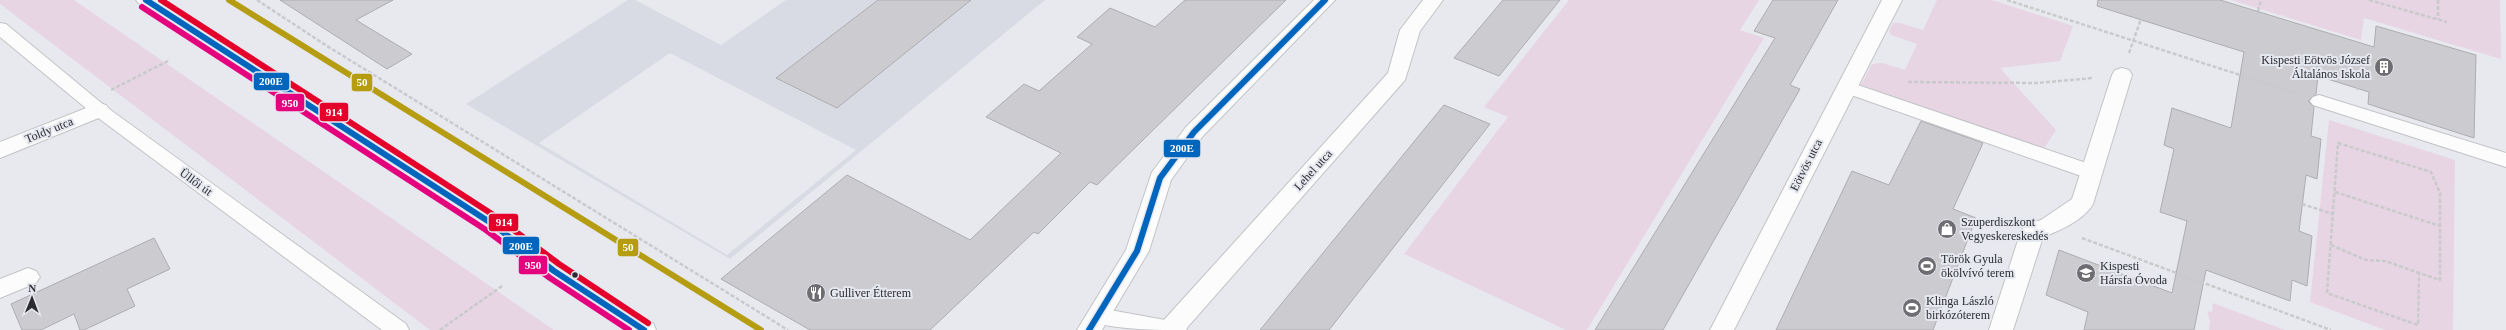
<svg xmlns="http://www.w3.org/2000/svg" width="2506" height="330" font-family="Georgia,serif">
<rect width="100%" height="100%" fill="#e8e9ee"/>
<!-- built -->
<path fill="#d8dbe4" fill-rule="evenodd" d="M628,0h7l86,45 65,-45h259l-315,259 -264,-155zM670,53l186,97 -129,105 -188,-112z"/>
<!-- green -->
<g fill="#e7d5e3">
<path d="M0,0h74l480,330h-124l-430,-326z"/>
<path d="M1569,0h190l-19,30 24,8 -177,292h-21l-162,-76 104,-137 -24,-10z"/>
<path d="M1937,0h55l81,26 -13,35 -60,7 56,62 -13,20 -182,-65 11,-21 10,-1 23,7 12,-26 -26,-9 -2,-4 4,-8h7l23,7z"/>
<path d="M2231,0h269l1,59 -137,-41 -3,22z"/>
<path d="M2329,120l126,40 -2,170h-68l-75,-28z"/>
<path d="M2213,303l72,27h-76l1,-9 -3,-10 5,1z"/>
</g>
<!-- building -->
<g fill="#ccccd0" stroke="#adacb0">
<path d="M280,0h113l-37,20 56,34 -25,15z"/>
<path d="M878,0h93l-134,108 -61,-30z"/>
<path d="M1185,0h101l-189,185 -7,-3 -52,52 -4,-2 -104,98h-120l-89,-51 126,-104 123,65 91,-87 -75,-36 38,-33 15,7 53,-47 -15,-7 33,-29 45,19z"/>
<path d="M1503,0h57l-61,76 -45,-18z"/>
<path d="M1773,0h65l-48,85 10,4 -137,241h-68l180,-292 -21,-7z"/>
<path d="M2098,0h122l154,47 2,-21 100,29 -2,83 -106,-34 1,-12 -51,-16 -2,18 -8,7 6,6 -3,29 10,3 -4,40 -11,-4 -7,56 13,5 -5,50 -15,-6 -2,21 -84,-31 -12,60h-110l4,-18 -42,-17 13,-45 113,43 15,-72 -27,-9 14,-63 -10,-4 8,-37 59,20 13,-76 -147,-46z"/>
<path d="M1444,105l46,19 -161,206h-69z"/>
<path d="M1921,121l62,22 -30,66 23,9 -43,112h-157l76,-159 37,14z"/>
<path d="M154,238l16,31 -43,20 8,17 -51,24h-4l-6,-16 -33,16h-19l-11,-26z"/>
</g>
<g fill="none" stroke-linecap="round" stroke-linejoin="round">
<!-- service casing -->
<g stroke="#c2c3c6" stroke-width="2">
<g id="service">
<path d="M0,23l6,1 99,82 301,218 3,6h-27l-289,-216 -93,-77z"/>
<path d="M1846,81l252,86 3,5 -3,5 -7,2 -7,-2 -244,-86 -3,-4 3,-4z"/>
<path d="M2319,95l187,58v14l-193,-62 -3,-4 3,-4z"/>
<path d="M1099,308l77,14 8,2 3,6c-32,0 -65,0 -95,-8l-4,-6 4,-6z"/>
</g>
</g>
<!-- minor casing -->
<g stroke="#c2c3c6" stroke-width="2">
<g id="minor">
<path d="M1423,0h20l-23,31 -15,49 -220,250h-24l2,-9 225,-248 12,-43z"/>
<path d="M1882,0h20l-168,330h-24z"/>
<path d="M2122,68l7,2 3,5 -39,129c-9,16 -34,27 -50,33l-30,93h-24l32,-99 4,-6 16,-5 31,-21 40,-124 3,-5z"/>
<path d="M99,103l7,2 4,5 -4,5 -106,43v-16z"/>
<path d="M28,268l8,3 4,6 -4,6 -36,15v-19z"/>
</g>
</g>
<!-- tertiary casing -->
<g stroke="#c2c3c6" stroke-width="2">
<path id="tertiary" d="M1314,0h21l-133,137 -31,43 -22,71 -47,79h-25l49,-80 26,-78 34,-45z"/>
</g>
<!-- secondary casing -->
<g stroke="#c2c3c6" stroke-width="2">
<path id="secondary" d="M136,0h23l340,217 63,48 91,58 3,7h-31l-79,-53 -63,-48 -344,-225z"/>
</g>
<!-- path -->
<g stroke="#c9cacb" stroke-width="2.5" stroke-dasharray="4 2" stroke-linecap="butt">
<path d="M257,0l70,46 461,284"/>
<path d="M2007,0l289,93"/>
<path d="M2369,0l78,22"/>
<path d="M2438,0v19"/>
<path d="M2258,11l3,-11"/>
<path d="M2129,53l13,-37"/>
<path d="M1908,82l129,1 56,-5"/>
<path d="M111,90l59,-30"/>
<path d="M2357,90l1,-7"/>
<path d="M2338,143l93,29 9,21v87l-21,-7 -1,52 -91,-32z"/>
<path d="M2335,192l105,34"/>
<path d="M2302,204l31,10"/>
<path d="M2082,238l249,92"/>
<path d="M2331,245l35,15 19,1 34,12"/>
<path d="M440,330l62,-44"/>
</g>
<!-- service -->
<use href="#service" fill="#fcfcfc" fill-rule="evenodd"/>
<!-- minor -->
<use href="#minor" fill="#fcfcfc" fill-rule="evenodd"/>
<!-- tertiary -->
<use href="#tertiary" fill="#fcfcfc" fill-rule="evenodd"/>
<!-- secondary -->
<use href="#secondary" fill="#fcfcfc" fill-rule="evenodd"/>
<!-- bus-1 casing -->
<g stroke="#e6e8f0" stroke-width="9">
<g id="bus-1">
<path d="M146,0l345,223 63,48 90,59"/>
<path d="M1089,330l48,-79 23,-73 34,-46 131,-132"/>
</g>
</g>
<!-- bus-2 casing -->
<g stroke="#e6e8f0" stroke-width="9">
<path id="bus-2" d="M142,7l344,223 64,48 79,52"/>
</g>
<!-- bus-3 casing -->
<g stroke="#e6e8f0" stroke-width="9">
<path id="bus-3" d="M161,0l334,216 64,48 89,59"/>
</g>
<!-- bus-1 -->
<use href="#bus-1" stroke="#0065bd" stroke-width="6"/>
<!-- bus-2 -->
<use href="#bus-2" stroke="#e5007d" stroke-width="6"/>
<!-- bus-3 -->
<use href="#bus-3" stroke="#e4002b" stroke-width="6"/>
<!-- tram-1 casing -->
<g stroke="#e6e8f0" stroke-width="9">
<path id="tram-1" d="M229,0l532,330"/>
</g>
<!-- tram-1 -->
<use href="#tram-1" stroke="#b59c10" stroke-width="6"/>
</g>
<!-- icons -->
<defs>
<g id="building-disc" transform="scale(1)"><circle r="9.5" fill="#6e6e72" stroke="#e6e8f0"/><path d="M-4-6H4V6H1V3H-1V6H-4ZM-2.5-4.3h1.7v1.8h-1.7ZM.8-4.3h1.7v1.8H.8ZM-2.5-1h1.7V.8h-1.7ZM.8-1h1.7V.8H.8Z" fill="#fff"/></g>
<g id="shop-disc" transform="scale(1)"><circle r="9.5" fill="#6e6e72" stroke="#e6e8f0"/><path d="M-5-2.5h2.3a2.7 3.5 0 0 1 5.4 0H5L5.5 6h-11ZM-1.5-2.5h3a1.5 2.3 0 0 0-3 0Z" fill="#fff"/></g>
<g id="stadium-disc" transform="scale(1)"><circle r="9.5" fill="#6e6e72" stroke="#e6e8f0"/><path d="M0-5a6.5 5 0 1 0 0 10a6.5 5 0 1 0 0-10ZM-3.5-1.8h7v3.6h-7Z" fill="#fff"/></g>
<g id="school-disc" transform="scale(1)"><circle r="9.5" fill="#6e6e72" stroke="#e6e8f0"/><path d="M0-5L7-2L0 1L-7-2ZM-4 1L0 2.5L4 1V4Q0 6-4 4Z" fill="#fff"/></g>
<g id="restaurant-disc" transform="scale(1)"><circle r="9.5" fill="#6e6e72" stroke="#e6e8f0"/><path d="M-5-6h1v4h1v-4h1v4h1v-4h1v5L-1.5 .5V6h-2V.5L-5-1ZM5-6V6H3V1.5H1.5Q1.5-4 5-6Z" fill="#fff"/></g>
</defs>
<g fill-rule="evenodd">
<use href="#building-disc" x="2384" y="67"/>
<use href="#shop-disc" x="1947" y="229"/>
<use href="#stadium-disc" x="1927" y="266"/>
<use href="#school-disc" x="2086" y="273"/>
<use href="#restaurant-disc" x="816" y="293"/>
<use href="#stadium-disc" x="1912" y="308"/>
</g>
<!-- markers -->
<circle fill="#2c2c2f" stroke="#e6e8f0" stroke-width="1.5" cx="575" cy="275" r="3.5"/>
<g text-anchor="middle" stroke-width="4" stroke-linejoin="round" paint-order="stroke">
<!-- poi labels -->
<g font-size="12" fill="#2c2c2f" stroke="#e6e8f0" text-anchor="start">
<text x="2370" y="64" text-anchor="end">Kispesti Eötvös József<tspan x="2370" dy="14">Általános Iskola</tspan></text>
<text x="1961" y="226">Szuperdiszkont<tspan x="1961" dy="14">Vegyeskereskedés</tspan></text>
<text x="1941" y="263">Török Gyula<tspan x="1941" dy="14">ökölvívó terem</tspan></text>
<text x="2100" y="270">Kispesti<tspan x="2100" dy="14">Hársfa Óvoda</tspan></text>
<text x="830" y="297">Gulliver Étterem</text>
<text x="1926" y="305">Klinga László<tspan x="1926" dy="14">birkózóterem</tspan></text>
</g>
<!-- street labels -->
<g font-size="12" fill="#2c2c2f" stroke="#e6e8f0">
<text transform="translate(49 130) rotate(-22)" y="4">Toldy utca</text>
<text transform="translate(1806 165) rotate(-63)" y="4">Eötvös utca</text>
<text transform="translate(1313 170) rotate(-48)" y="4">Lehel utca</text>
<text transform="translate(196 182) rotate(36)" y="4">Üllői út</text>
</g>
</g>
<g stroke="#e6e8f0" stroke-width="1.5">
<rect x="253" y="72" width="37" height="19" rx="4" fill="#0065bd"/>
<rect x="351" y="73" width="22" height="19" rx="4" fill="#b59c10"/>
<rect x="275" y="93" width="30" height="19" rx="4" fill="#e5007d"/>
<rect x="319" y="102" width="30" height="20" rx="4" fill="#e4002b"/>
<rect x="1163" y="139" width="38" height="19" rx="4" fill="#0065bd"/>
<rect x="488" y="213" width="31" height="19" rx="4" fill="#e4002b"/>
<rect x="502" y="236" width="38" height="19" rx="4" fill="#0065bd"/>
<rect x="617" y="238" width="22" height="19" rx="4" fill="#b59c10"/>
<rect x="518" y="255" width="30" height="20" rx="4" fill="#e5007d"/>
</g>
<g font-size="11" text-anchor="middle" font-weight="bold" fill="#fff">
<text x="271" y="85">200E</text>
<text x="362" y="86">50</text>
<text x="290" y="107">950</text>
<text x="334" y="116">914</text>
<text x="1182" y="152">200E</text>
<text x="504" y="226">914</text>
<text x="521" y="250">200E</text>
<text x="628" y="251">50</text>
<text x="533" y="269">950</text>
</g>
<!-- north arrow -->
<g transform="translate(32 298) rotate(1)" stroke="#e6e8f0" stroke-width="3" paint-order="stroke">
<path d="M0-3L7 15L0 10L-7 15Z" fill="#2c2c2f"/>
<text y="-6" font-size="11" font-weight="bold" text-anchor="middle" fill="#2c2c2f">N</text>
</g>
</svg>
